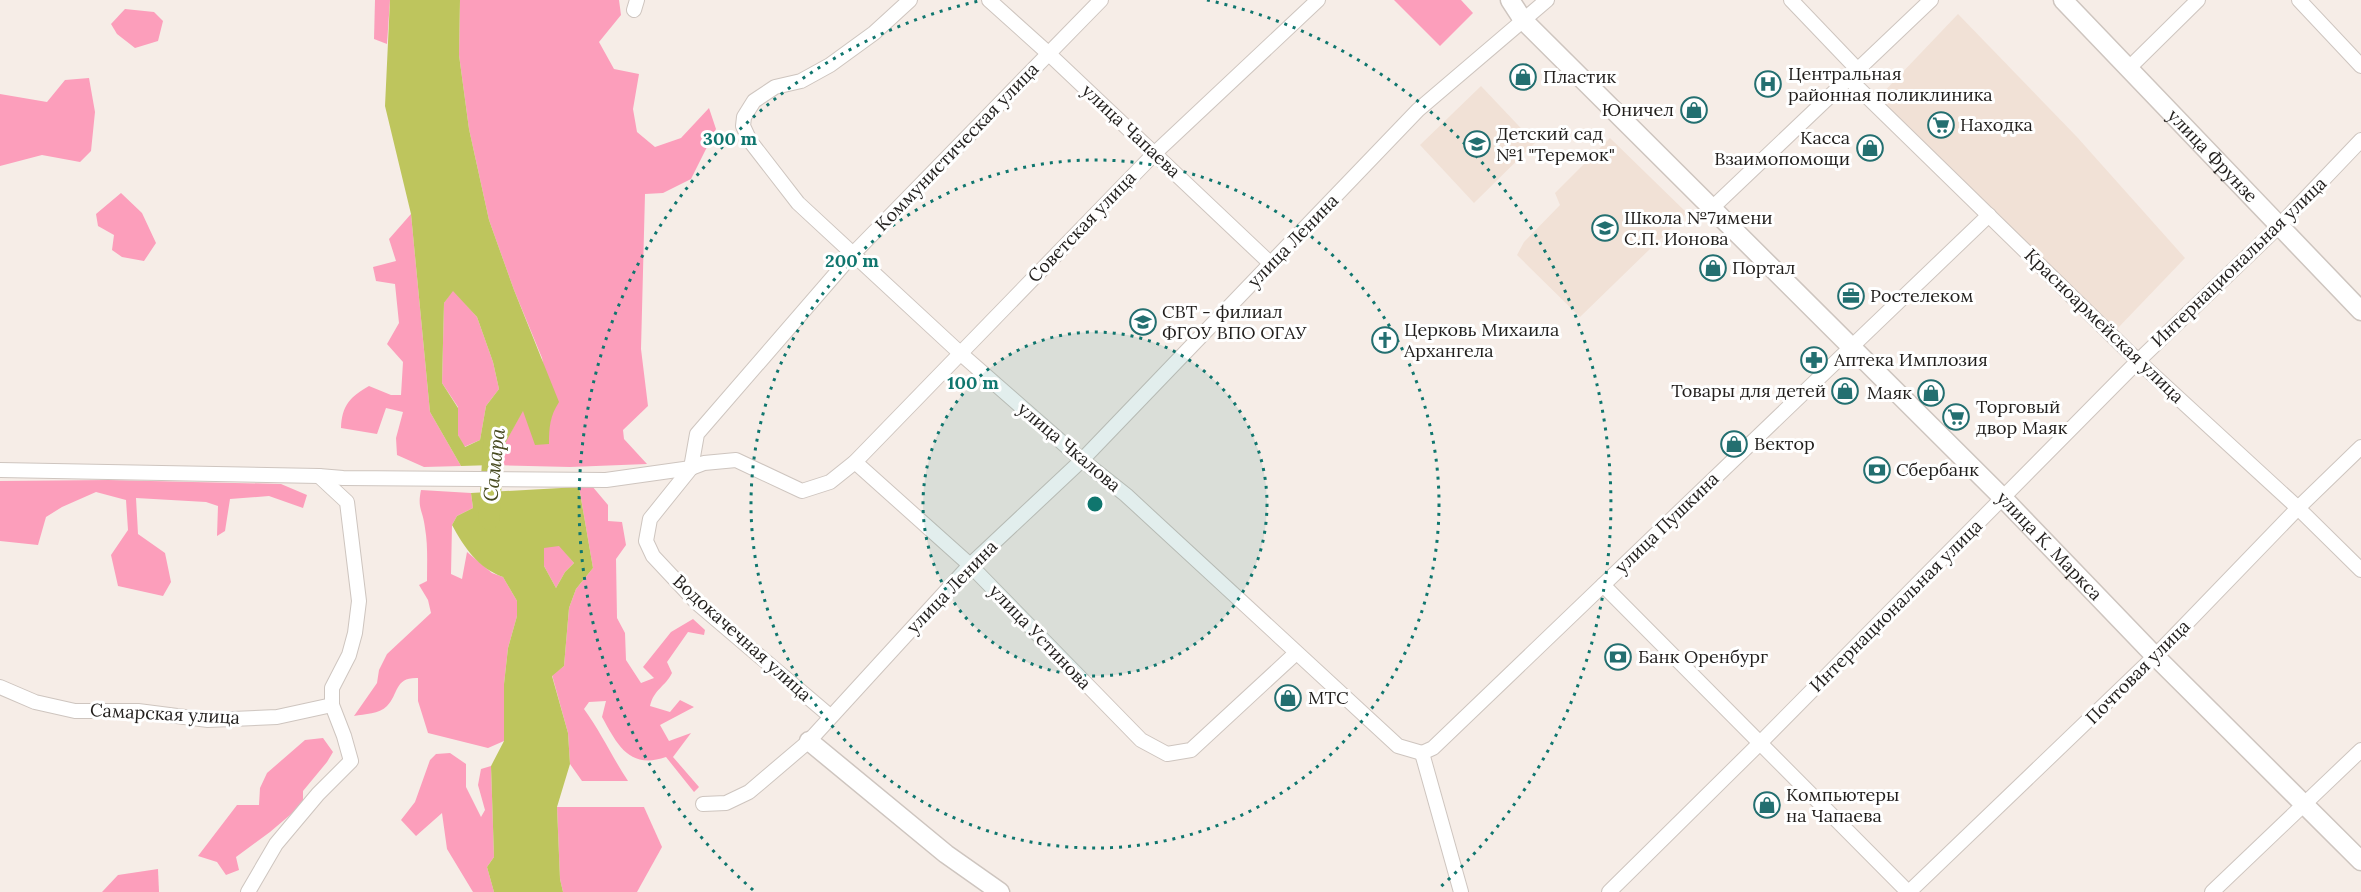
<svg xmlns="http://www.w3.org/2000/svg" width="2361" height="892" font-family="Lora,serif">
<rect width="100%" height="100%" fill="#f6ede7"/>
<!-- built -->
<g fill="#f1e1d6">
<path d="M1958,14l119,123 108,121 -69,72 -238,-232z"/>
<path d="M1481,86l54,57 -61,60 -54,-58z"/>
<path d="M1610,138l77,75 -107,104 -63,-62 7,-13 36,-37 -5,-12z"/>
</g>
<!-- green -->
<g fill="#fc9ebb">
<path d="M375,0h15l-3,44 -13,-5z"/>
<path d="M460,0h159l2,15 -22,27 15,27 25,5 -6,35 4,23 18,15 26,-9 28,-30 7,21 -25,50 -28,14 -18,1 -4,155 7,57 -25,24 1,9 23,25 -77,3 -77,-2 30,-55 26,34v-20l4,-14 -11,-52 -28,-68 -25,-70 -20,-91 -10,-74z"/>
<path d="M1394,0h67l12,13 -33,33z"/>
<path d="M125,9l29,3 9,9 -5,20 -23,7 -18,-14 -6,-10z"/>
<path d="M89,78l6,34 -4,39 -11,11 -38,-7 -42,11v-72l47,8 18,-22z"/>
<path d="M121,193l21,20 14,30 -12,18 -22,-4 -10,-7 2,-15 -16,-9 -2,-12z"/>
<path d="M411,214l19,198 31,54 -37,1 -27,-12 -1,-17 7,-26 -17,-4 -9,26 -36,-6c1,-23 9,-31 28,-42l22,9h10l2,-33 -16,-18 12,-21 -4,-39 -19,-3 -3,-14 23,-6 -7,-22z"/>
<path d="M453,290l24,27 16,45 6,27 -13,17 -6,34 -16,7 -6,-12v-28l-16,-24 2,-80z"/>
<path d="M109,480l172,4 26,11 -4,13 -34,-12 -39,3 -5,32 -8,5 1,-30 -12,-4 -70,-4 2,36 27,19 6,29 -8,14 -45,-10 -7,-31 17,-25 -2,-30 -30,-8 -34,15 -16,10 -8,28 -38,-4v-60z"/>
<path d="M592,486l16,19v16l14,1 4,23 -10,14 1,59 8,15 1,27 15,23 13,-5 -11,-11 28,-35 22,-13 12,11 -1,5 -16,-3 -21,30 5,11c-7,14 -18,16 -22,33l20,6 10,-12 14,7 -34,18 9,16 22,-8 -18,24 26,30 -5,5 -28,-35c-37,13 -49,-13 -64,-40l4,-16 -17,1 -5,7c17,23 28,48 44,72h-46l-12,-17 -2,-31 -16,-58 12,-9 5,-58 7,-19 17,-21 -14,-81z"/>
<path d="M421,490l50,3 2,15 -16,8 -5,9 -1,49 11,5 5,-27 25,21 11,4 14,24v15l-9,32 -4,36v57l-16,7 -60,-15 -10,-32v-23c-24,-1 -19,16 -31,28 -8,8 -22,8 -33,10l23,-33 2,-13 8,-16 44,-41 -3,-13 -9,-15 8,-4c0,-18 1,-36 -2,-53 -2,-18 -8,-19 -4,-38z"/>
<path d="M559,545l15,18 -9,9 -9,16 -12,-22v-19z"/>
<path d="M323,738l10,14 -6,10 -24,29v13l-33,28 -34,25 3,13 -13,5 -9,-13 -19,-6 39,-51h22l1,-17 7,-15 38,-33z"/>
<path d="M450,753l16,11v23l15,30 4,-7 -7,-25 3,-16 10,-3 3,91 -7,10 7,25h-21l-26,-43 -5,-36 -26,23 -15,-16 14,-18 15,-42 6,-6z"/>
<path d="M557,807h87l18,40 -25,45h-74l-3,-13z"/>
<path d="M158,869l1,23h-57l16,-17z"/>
</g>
<!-- water -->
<g fill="#bec55d" fill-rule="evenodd">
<path d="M390,0h70l-1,55 10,74 20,91 25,70 45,112c-9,14 -10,25 -10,42l-14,1 -12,-34 -30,54 -32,1 -31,-54 -19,-198 -26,-108zM453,291l24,26 16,45 6,27 -13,17 -6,34 -15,7 -7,-12v-27l-16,-25 2,-80z"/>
<path d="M579,487l14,81 -17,21 -7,19 -5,58 -12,10 16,57 2,31 -13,43 3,72 3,13h-69l-7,-25 7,-10 -3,-91 13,-25v-57l4,-36 9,-32v-15l-14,-24c-25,-9 -39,-30 -51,-52l5,-9 16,-8 -2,-15zM559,546l15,17 -9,9 -9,16 -12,-22v-18z"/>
</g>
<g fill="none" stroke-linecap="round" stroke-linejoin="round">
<!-- river -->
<path stroke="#bec55d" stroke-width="21" d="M489,519l5,-82"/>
<!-- street casing -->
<g stroke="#cec5bf" stroke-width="16">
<g id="street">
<path d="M910,0l-36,33 -44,32 -29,16 -26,6 -21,14 -10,16 -1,9 7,15 48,62 162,150 122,107 44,35 272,251 24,7"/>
<path d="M989,0l60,54 222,210"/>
<path d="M1791,0l67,70"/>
<path d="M2299,0l62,66"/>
<path d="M634,10l3,-10"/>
<path d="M2130,67l68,-67"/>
<path d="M1849,79l289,282 160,147 63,62"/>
<path d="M1711,209l220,-209"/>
<path d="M855,462l115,103 171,175 26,14 24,-4 105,-97"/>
<path d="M0,470l319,6 24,2 263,2 85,-12 13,-5 32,-3 66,31 28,-9 25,-20 300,-309 163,-153"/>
<path d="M1603,585l305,307"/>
<path d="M0,687l35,15 40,9h63l70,9 69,-3 55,-12"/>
<path d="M830,716l-132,-112 -45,-48 -7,-15 4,-22 41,-51 6,-34 155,-179 249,-255"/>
<path d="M1422,753l11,-5 556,-533"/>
<path d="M1422,753l39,139"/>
<path d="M703,804l23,-1 23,-11 60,-51 161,-176 112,-105 336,-350 129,-110"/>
<path d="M248,892l28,-48 42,-50 33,-33 -7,-25 -12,-31v-17l17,-33 6,-22 4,-32 -12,-99 -28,-26"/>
<path d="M1609,892l152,-150 377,-381 141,-135 82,-86"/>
<path d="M1909,892l246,-236 143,-148 63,-61"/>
<path d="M2212,892l149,-142"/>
</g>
</g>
<!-- secondary casing -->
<g stroke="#cec5bf" stroke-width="21">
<g id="secondary">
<path id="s1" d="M1510,0l13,20 480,478 152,158 206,205"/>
<path id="s2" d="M2063,0l298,311"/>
<path d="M809,741l137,113 54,38"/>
</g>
</g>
<!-- street -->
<use href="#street" stroke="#fff" stroke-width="14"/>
<!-- secondary -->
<use href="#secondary" stroke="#fff" stroke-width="18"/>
</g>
<!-- distance rings -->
<circle cx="1095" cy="504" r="172" fill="#0f766e" fill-opacity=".12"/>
<g fill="none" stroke="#0f766e" stroke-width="3" stroke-dasharray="3 6">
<circle cx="1095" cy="504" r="172"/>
<circle cx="1095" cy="504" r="344"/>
<path d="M753 890A516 516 0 0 1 983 0M1207 0A516 516 0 0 1 1437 890"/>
</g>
<!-- icons -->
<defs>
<g id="shop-ring" transform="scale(1.35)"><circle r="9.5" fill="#fff" stroke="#236f70" stroke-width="1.5"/><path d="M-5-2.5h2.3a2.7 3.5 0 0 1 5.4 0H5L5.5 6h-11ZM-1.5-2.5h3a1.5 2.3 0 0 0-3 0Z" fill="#236f70"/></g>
<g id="hospital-ring" transform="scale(1.35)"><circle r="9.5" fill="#fff" stroke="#236f70" stroke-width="1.5"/><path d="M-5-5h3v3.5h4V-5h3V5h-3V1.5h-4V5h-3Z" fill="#236f70"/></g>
<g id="supermarket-ring" transform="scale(1.35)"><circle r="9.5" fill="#fff" stroke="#236f70" stroke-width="1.5"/><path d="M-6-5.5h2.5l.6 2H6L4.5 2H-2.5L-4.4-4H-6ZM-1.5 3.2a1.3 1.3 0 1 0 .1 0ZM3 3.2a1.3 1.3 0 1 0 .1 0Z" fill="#236f70"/></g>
<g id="school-ring" transform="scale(1.35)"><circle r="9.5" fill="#fff" stroke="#236f70" stroke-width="1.5"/><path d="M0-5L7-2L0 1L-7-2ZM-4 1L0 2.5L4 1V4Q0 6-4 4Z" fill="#236f70"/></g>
<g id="office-ring" transform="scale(1.35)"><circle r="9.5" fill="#fff" stroke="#236f70" stroke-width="1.5"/><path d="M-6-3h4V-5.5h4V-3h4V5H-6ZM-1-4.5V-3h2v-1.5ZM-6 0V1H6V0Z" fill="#236f70"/></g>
<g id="university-ring" transform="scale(1.35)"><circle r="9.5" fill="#fff" stroke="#236f70" stroke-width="1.5"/><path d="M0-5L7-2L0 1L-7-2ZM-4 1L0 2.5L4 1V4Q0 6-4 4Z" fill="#236f70"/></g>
<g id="church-ring" transform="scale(1.35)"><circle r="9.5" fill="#fff" stroke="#236f70" stroke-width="1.5"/><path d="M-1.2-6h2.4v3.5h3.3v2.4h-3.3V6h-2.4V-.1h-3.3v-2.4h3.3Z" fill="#236f70"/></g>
<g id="pharmacy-ring" transform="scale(1.35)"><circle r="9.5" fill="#fff" stroke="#236f70" stroke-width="1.5"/><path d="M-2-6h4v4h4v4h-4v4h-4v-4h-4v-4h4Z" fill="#236f70"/></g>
<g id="bank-ring" transform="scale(1.35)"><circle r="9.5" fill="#fff" stroke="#236f70" stroke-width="1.5"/><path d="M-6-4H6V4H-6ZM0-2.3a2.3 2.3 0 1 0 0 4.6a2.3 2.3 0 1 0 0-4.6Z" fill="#236f70"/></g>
</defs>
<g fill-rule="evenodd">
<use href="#shop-ring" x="1523" y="77"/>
<use href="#hospital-ring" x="1768" y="84"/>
<use href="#shop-ring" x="1694" y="110"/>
<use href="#supermarket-ring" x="1941" y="125"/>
<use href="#school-ring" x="1477" y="144"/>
<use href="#shop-ring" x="1870" y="148"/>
<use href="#school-ring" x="1605" y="228"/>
<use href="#shop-ring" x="1713" y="268"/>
<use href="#office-ring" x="1851" y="296"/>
<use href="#university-ring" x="1143" y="322"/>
<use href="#church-ring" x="1385" y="340"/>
<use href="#pharmacy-ring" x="1814" y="360"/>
<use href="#shop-ring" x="1845" y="391"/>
<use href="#shop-ring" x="1931" y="393"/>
<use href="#supermarket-ring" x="1956" y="417"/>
<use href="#shop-ring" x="1734" y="444"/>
<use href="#bank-ring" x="1877" y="470"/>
<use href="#bank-ring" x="1618" y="657"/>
<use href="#shop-ring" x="1288" y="698"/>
<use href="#shop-ring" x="1767" y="805"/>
</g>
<g text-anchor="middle" stroke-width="6" stroke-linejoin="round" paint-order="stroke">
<!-- poi labels -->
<g font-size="18" fill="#211e1c" stroke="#fff" text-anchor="start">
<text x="1788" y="80">Центральная<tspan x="1788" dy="21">районная поликлиника</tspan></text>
<text x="1543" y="83">Пластик</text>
<text x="1674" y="116" text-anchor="end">Юничел</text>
<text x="1960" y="131">Находка</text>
<text x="1496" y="140">Детский сад<tspan x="1496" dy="21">№1 "Теремок"</tspan></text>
<text x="1850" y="144" text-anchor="end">Касса<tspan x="1850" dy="21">Взаимопомощи</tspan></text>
<text x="1624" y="224">Школа №7имени<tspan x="1624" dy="21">С.П. Ионова</tspan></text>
<text x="1732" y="274">Портал</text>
<text x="1870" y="302">Ростелеком</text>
<text x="1162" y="318">СВТ - филиал<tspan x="1162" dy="21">ФГОУ ВПО ОГАУ</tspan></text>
<text x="1404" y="336">Церковь Михаила<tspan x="1404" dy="21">Архангела</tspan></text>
<text x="1834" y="366">Аптека Имплозия</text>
<text x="1826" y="397" text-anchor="end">Товары для детей</text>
<text x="1912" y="399" text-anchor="end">Маяк</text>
<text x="1976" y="413">Торговый<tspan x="1976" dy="21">двор Маяк</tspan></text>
<text x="1754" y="450">Вектор</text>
<text x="1896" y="476">Сбербанк</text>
<text x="1638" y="663">Банк Оренбург</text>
<text x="1308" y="704">МТС</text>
<text x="1786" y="801">Компьютеры<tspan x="1786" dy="21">на Чапаева</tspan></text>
</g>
<!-- street labels -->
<g font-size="18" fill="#211e1c" stroke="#fff">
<text transform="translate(1131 131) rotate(43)" y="6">улица Чапаева</text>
<text transform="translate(957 147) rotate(-46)" y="6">Коммунистическая улица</text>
<text dy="6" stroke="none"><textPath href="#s2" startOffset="216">улица Фрунзе</textPath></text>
<text transform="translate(1082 227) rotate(-46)" y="6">Советская улица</text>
<text transform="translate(1293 241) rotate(-46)" y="6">улица Ленина</text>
<text transform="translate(2239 262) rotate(-44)" y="6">Интернациональная улица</text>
<text transform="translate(2104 326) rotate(44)" y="6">Красноармейская улица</text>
<text transform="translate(1069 447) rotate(40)" y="6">улица Чкалова</text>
<text transform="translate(1667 523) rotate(-44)" y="6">улица Пушкина</text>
<text dy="6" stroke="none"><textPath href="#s1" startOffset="768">улица К. Маркса</textPath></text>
<text transform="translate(952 587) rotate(-46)" y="6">улица Ленина</text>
<text transform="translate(1896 606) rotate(-45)" y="6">Интернациональная улица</text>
<text transform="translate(1040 637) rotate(46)" y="6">улица Устинова</text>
<text transform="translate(742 638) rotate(42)" y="6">Водокачечная улица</text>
<text transform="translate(2138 672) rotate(-45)" y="6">Почтовая улица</text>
<text transform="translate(165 714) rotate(3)" y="6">Самарская улица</text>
</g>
<!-- water labels -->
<g font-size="20" font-style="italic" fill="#474a1f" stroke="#fff">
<text transform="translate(494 465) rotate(-84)" y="7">Самара</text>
</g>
</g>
<circle cx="1095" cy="504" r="9" fill="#0f766e" stroke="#fff" stroke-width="3"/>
<g font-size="18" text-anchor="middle" font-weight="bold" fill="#0f766e" stroke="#fff" stroke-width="6" stroke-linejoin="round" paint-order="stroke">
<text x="730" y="145">300 m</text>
<text x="852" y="267">200 m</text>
<text x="973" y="389">100 m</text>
</g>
</svg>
